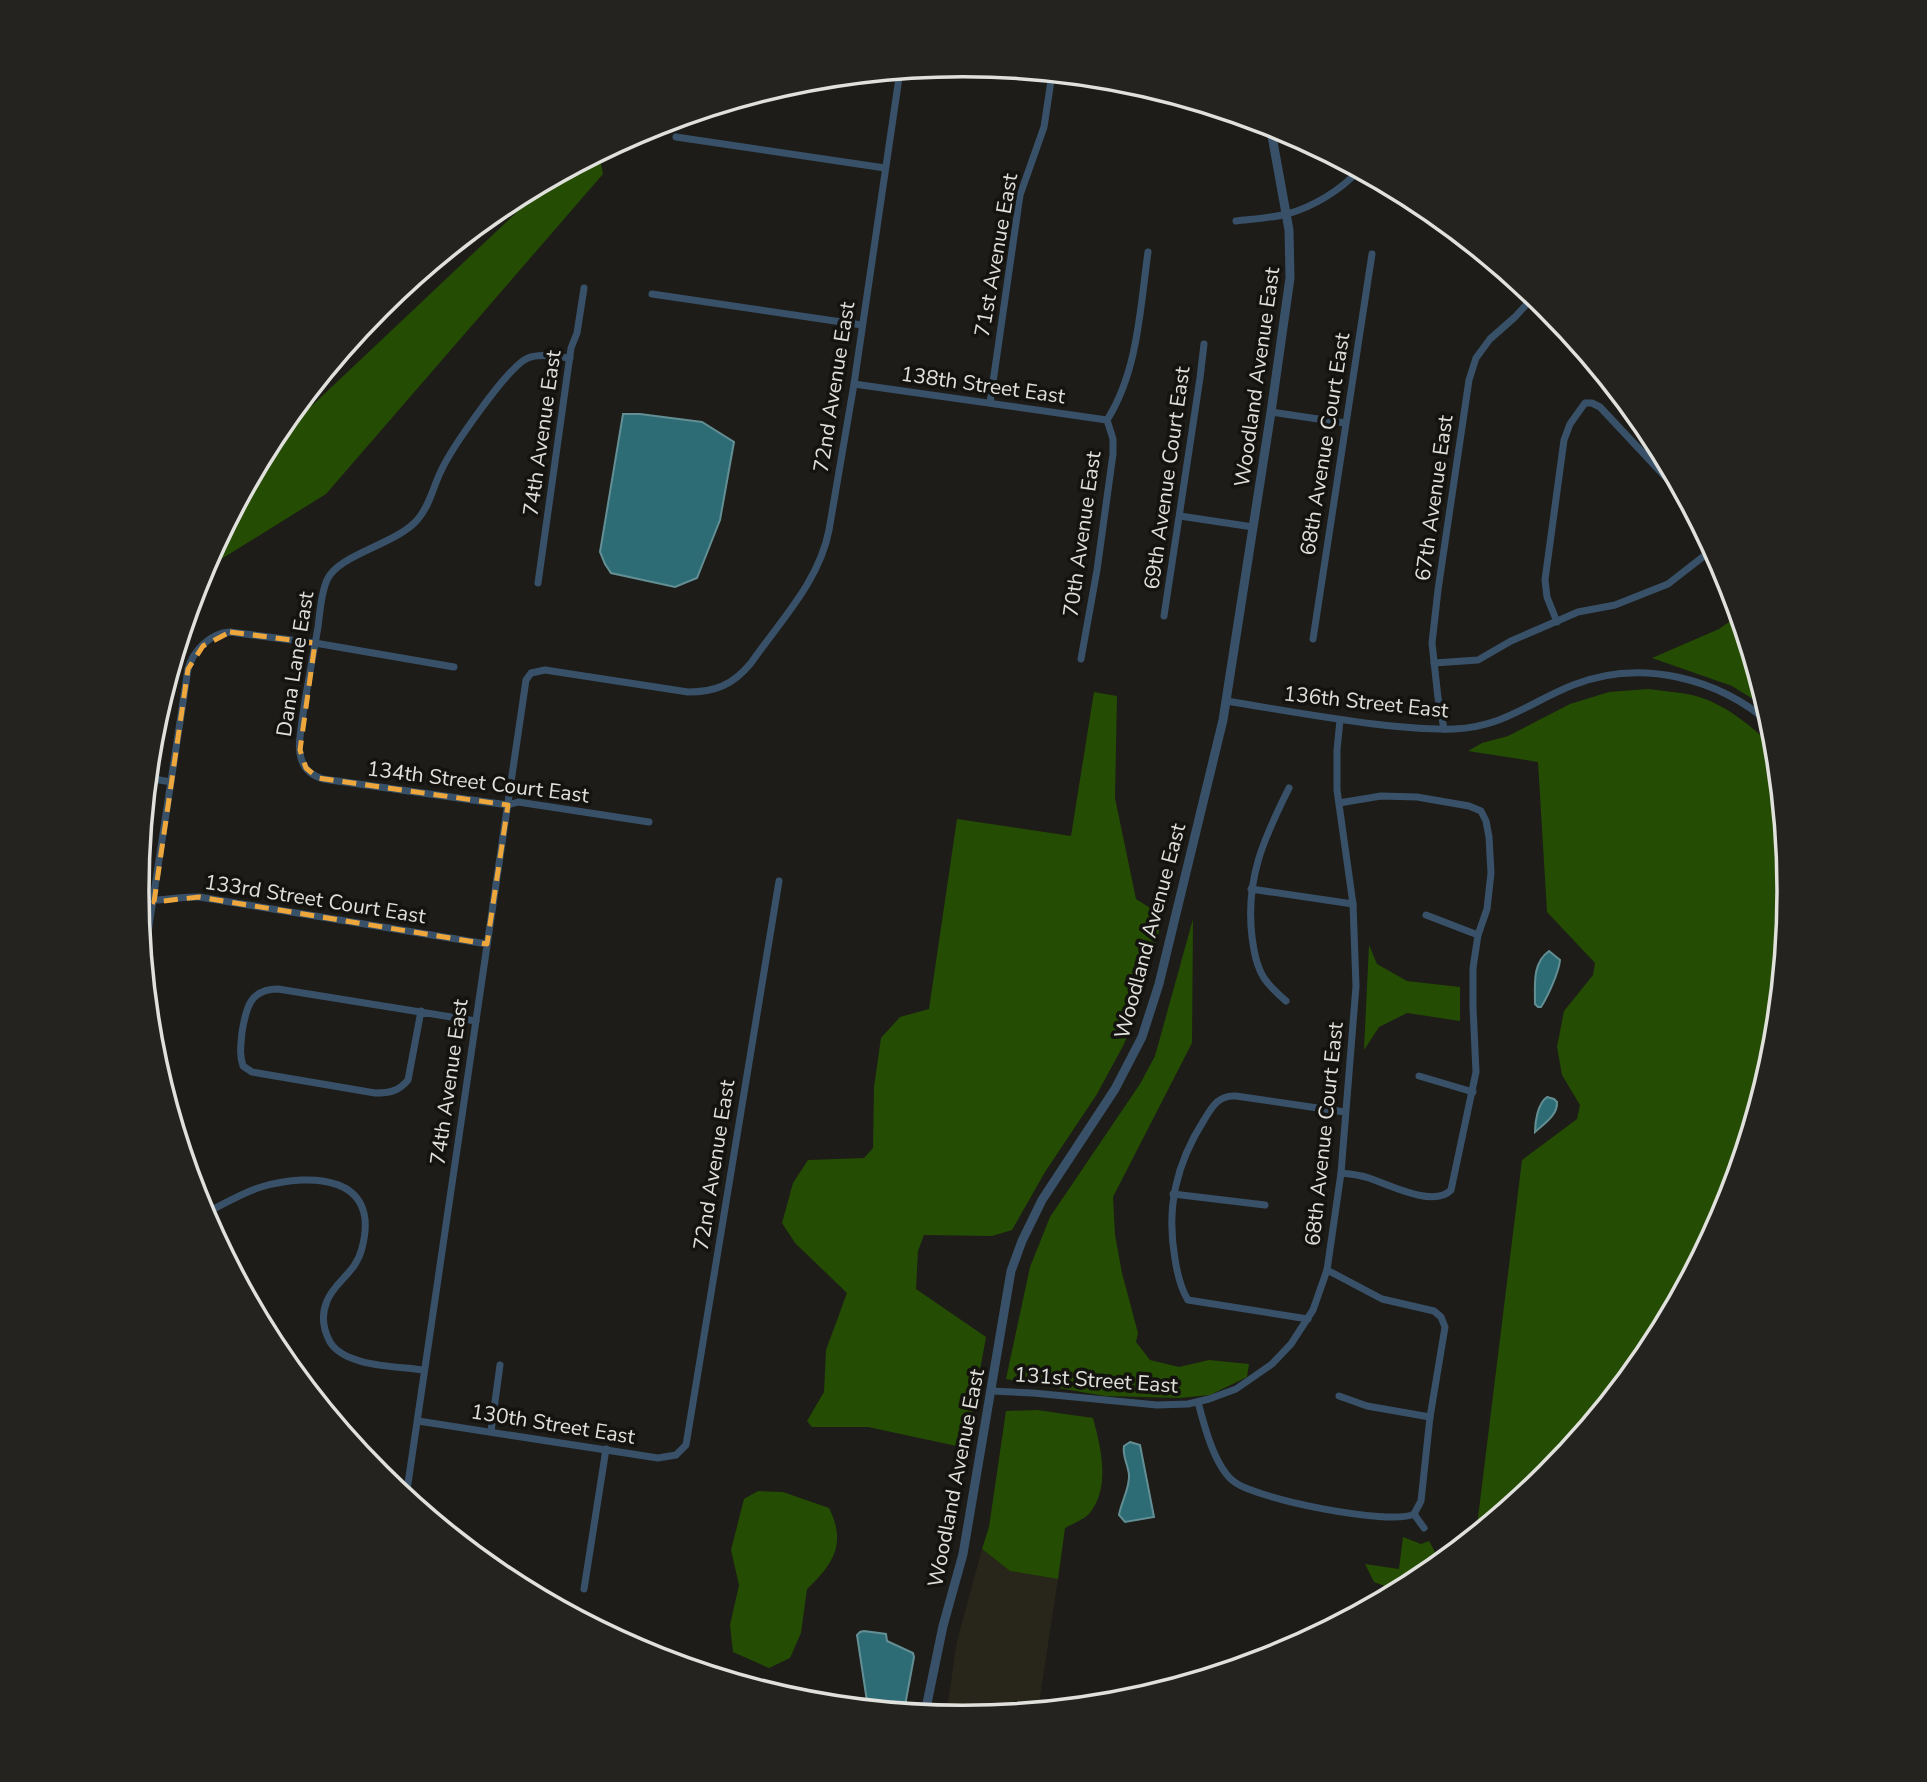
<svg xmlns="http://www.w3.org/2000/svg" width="1927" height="1782" font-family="'Nunito Sans',sans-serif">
<rect width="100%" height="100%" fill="#1d1c18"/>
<!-- built -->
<path fill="#28251b" d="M982,1549l28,22 48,8 -20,131 -75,7 -17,-1 11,-75z"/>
<!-- green -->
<g fill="#254c03">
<path d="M599,154l4,20 -277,320 -124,77 70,-131 30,-25 251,-237z"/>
<path d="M1739,615l28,93 -35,-22 -80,-28 67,-29z"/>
<path d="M1648,689c14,2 30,3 44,6 33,8 61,32 84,55l14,141 -16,162 -47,155 -77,142 -103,126 -71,58 46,-374 55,-41 3,-14 -18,-30 -5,-28 7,-36 29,-36 2,-12 -48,-51 -9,-150 -70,-11 14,-8 26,-7 62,-32 39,-12z"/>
<path d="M1094,692l23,4 -2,102 21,101 27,17 -27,100 -13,30 -26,48 -52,78 -33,58 -20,6 -68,-1 -6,16 -2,38 70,48 -20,111 -98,-21h-56l-5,-6 17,-29 2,-42 21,-57 -52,-50 -13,-20 11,-40 15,-23 56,-2 9,-10 1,-61 7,-49 19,-21 29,-8 28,-190 114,17z"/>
<path d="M1193,919l-1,124 -79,154 2,38 7,38 16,60 -2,9 14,18 29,7 30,-7 40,4 -2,13 -37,18 -31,3 -74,-2 -99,-17 24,-112 20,-50 90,-133 15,-28z"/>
<path d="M1369,945l8,19 30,17 53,6v34l-53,-8 -28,14 -15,23z"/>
<path d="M1037,1410l56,8c8,30 18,69 -4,96 -6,6 -17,10 -24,14l-7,51 -48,-8 -28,-22 7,-22 17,-116z"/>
<path d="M758,1491l25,1 46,16c18,36 4,56 -22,81l-6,44 -11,25 -21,10 -36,-16 -3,-27 9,-40 -8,-35 13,-51z"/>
<path d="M1403,1537l18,7 8,-3 12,22 -19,15 -24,13 -24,-9 -9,-18 34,5z"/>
</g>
<!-- water -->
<g fill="#2e6c75" stroke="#638f94" stroke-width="2">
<path d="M623,414h17l62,8 32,20 -14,78 -23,58 -22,9 -64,-14 -6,-9 -5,-12z"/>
<path d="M1549,951l11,9c-1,12 -12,36 -19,47h-3l-3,-3c0,-19 -3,-41 14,-53z"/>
<path d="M1547,1097l7,2 3,3c1,13 -13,22 -22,30 0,-11 3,-29 12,-35z"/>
<path d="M1130,1442l10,3 14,72 -29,5 -6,-7c2,-13 11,-27 10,-40 -1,-11 -7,-19 -5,-29z"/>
<path d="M864,1631l22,3 1,7 26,12 1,4 -10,54 -36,-3 -11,-73 3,-3z"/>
</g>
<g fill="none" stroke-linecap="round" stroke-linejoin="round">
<!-- minor -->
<g stroke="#385168" stroke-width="7">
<path d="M676,137l209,31"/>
<path d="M1236,221c17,-2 35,-3 51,-7 26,-7 54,-24 72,-44"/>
<path d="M1490,267l12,3"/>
<path d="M652,294l210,31"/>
<path d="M570,358c-13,-1 -30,-5 -42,0 -20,8 -77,91 -87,113 -8,16 -11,34 -23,48 -20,25 -80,35 -91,61 -6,13 -7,32 -9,47 -6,36 -14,73 -18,110 -1,7 -1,14 1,21 3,11 12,18 22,21l185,26 10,-3 131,20"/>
<path d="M854,384l253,36"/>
<path d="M990,403l30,-208 24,-68 8,-53"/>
<path d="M1271,412l74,11"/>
<path d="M1107,420c31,-49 33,-111 41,-168"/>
<path d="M1180,516l73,11"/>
<path d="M538,583l33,-235 6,-15 7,-45"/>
<path d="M1164,616l36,-238 4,-34"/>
<path d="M1557,622l-10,-25 -2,-17 19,-140 6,-16 15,-21h7l8,4 88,94"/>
<path d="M1313,639l59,-385"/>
<path d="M1081,659l16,-89 16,-116v-15l-6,-19"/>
<path d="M1434,663l44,-3 33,-19 67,-29 37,-7 53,-21 45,-35"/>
<path d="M1226,701c50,8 99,17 148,23 27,3 53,6 80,5 50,-2 76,-27 119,-44 68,-27 146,-7 199,40"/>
<path d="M1444,729l-6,-31 -6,-55 6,-53 31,-210 7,-22 14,-19 25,-22 19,-21"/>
<path d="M148,778l23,4"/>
<path d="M1339,803l42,-7 36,1 52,9 12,5 5,10 3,16 2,36 -4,36 -9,26 -5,33v39l3,65 -25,118c-17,18 -62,-5 -82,-12 -9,-3 -18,-4 -28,-5"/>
<path d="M1251,889l102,15"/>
<path d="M138,900c21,2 40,-4 61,-3l288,47"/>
<path d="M1426,915l52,20"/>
<path d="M144,959l44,-290c5,-18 22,-36 42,-37l85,11 139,24"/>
<path d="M1286,1001c-8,-7 -16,-14 -22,-23 -8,-13 -10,-27 -12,-41 -7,-58 12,-99 37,-149"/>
<path d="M421,1011l-13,69c-9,11 -18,13 -33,13l-123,-21 -9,-6c-4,-12 -2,-22 -1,-34 4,-24 8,-43 36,-43l198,32"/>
<path d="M1419,1076l54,16"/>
<path d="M1173,1194l92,11"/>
<path d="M204,1214c18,-9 37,-21 57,-27 52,-15 120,-11 101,61 -6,25 -27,33 -35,53 -6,14 -4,28 3,41 15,25 67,24 94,28"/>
<path d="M204,1214l16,30"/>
<path d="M1327,1270l55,29 52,12 7,6 4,10 -15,90 -9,84 -7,13"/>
<path d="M1308,1319l-120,-19c-7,-11 -11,-28 -13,-41 -9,-51 1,-95 29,-139 8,-13 14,-25 32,-24l109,16"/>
<path d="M991,1391l42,2 124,12 31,-1 21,-5 27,-10 36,-25 19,-20 22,-34 14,-40 14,-97 15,-187 -3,-82 -16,-114v-40l3,-30"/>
<path d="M1339,1396l28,10 63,11"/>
<path d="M1198,1402c6,23 16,62 34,78 20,19 159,46 182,34"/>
<path d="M418,1421l240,37 18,-3 10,-10 93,-564"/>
<path d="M491,1431l9,-66"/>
<path d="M406,1497l120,-817 5,-7 14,-3 143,22c27,0 45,-7 63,-29 29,-42 68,-81 78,-133l25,-146 46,-313"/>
<path d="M1414,1514l10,14"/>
<path d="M584,1589l22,-140"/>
</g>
<!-- tertiary -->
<path stroke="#385168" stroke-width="9" d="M925,1713l18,-87 20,-72 48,-283 11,-30 20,-41 73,-111 27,-52 17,-53 64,-264 48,-308 19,-134 -1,-48 -19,-105"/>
</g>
<!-- marked area -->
<path fill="none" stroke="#eea73c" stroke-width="5" stroke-dasharray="14 9" stroke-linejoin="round" d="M230,632l85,11 -15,107 6,18 12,10 190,27 -21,139 -288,-47 -45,5 34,-233 15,-23z"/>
<g text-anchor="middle" stroke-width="7" stroke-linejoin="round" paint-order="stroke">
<!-- street labels -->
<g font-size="21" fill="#e0e0dc" stroke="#14130f">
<text transform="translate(996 255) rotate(-80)" y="7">71st Avenue East</text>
<text transform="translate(1257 377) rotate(-82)" y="7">Woodland Avenue East</text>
<text transform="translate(983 385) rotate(8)" y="7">138th Street East</text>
<text transform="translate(834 387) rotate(-81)" y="7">72nd Avenue East</text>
<text transform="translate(542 433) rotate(-82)" y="7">74th Avenue East</text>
<text transform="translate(1325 444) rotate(-81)" y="7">68th Avenue Court East</text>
<text transform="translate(1167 478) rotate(-82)" y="7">69th Avenue Court East</text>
<text transform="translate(1434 498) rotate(-82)" y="7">67th Avenue East</text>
<text transform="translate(1082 534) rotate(-82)" y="7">70th Avenue East</text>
<text transform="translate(295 664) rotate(-81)" y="7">Dana Lane East</text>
<text transform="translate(1366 702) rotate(6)" y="7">136th Street East</text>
<text transform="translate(478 782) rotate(7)" y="7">134th Street Court East</text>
<text transform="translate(315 899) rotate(9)" y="7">133rd Street Court East</text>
<text transform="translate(1150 931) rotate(-75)" y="7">Woodland Avenue East</text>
<text transform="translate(449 1082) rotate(-82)" y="7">74th Avenue East</text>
<text transform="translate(1324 1134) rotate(-84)" y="7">68th Avenue Court East</text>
<text transform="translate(714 1165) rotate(-81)" y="7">72nd Avenue East</text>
<text transform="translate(1096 1380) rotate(4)" y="7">131st Street East</text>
<text transform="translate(553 1424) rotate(9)" y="7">130th Street East</text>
<text transform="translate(956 1478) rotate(-79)" y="7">Woodland Avenue East</text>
</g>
</g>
<!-- crop -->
<path d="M0 0H1927V1782H0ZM149 891a814 814 0 1 1 1628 0a814 814 0 1 1-1628 0Z" fill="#24231f" fill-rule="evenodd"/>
<path fill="none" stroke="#e0e0dc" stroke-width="3.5" d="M149 891a814 814 0 1 1 1628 0a814 814 0 1 1-1628 0Z"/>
</svg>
